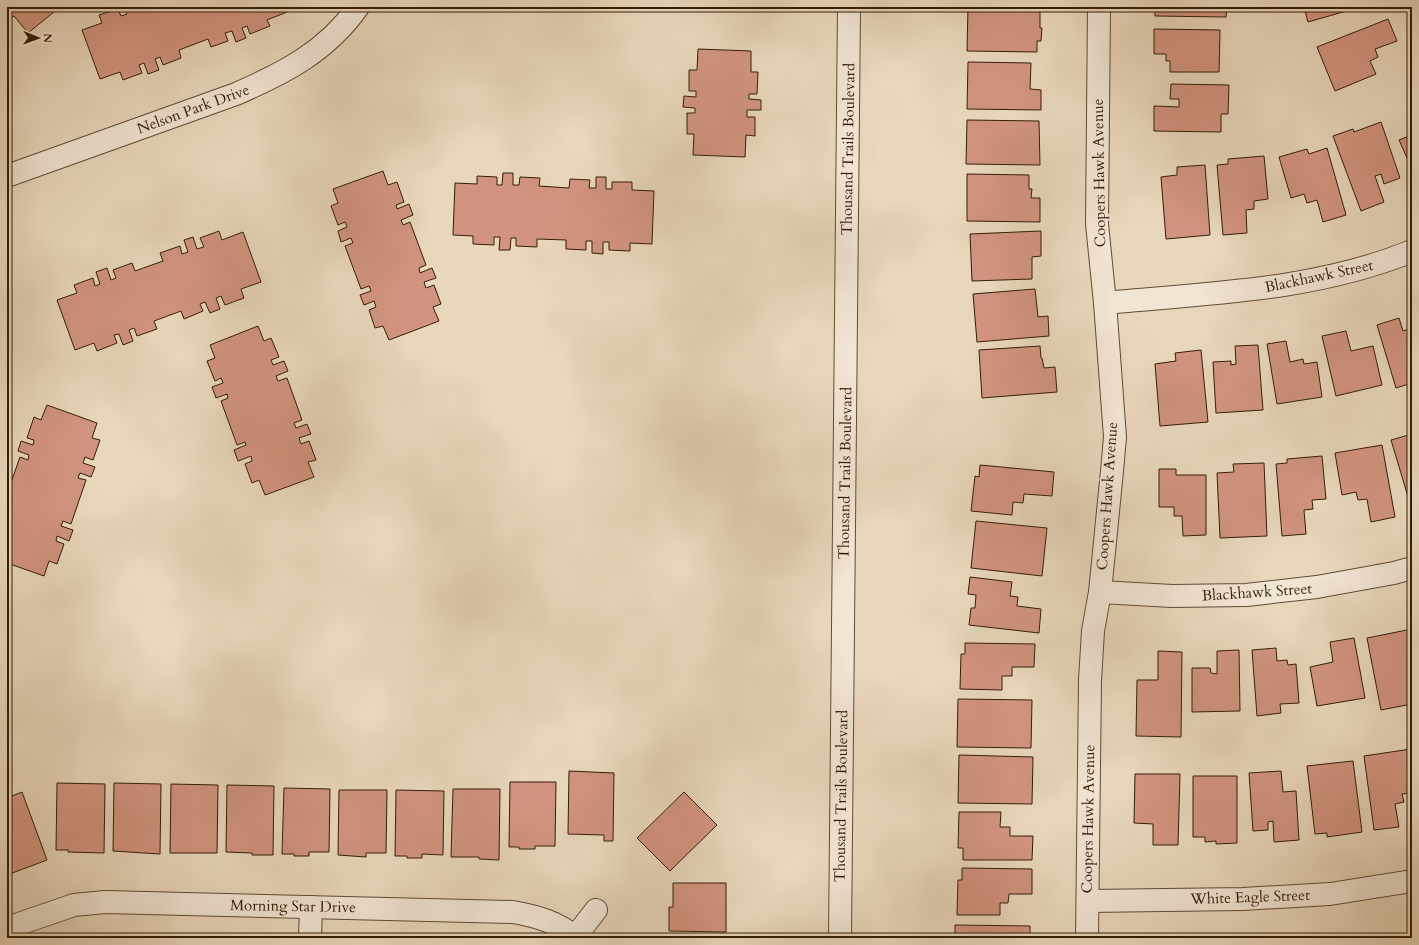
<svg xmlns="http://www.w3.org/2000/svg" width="1419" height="945" font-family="Cardo,serif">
<rect width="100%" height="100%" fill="#e9d7bc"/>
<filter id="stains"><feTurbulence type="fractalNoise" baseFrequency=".005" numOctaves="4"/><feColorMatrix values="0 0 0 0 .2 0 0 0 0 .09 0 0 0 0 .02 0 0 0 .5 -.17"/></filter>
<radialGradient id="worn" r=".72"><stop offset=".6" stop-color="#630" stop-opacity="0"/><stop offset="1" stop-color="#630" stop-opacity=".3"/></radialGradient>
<!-- building -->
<g fill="#d29480" stroke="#331d06">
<path d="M7,7h53l-32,26 -14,-17 -7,5z"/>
<path d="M124,7h11l1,3 6,-2v-1h143l2,5 -20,8 3,6 -20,8 -3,-8 -5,2 4,10 -10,4 -4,-11 -7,2 3,8 -17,6 -3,-8 -29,11 2,8 -18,7 -3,-8 -5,2 4,11 -11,4 -4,-11 -5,2 3,8 -19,7 -3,-8 -20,7 -18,-49 20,-7 -3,-8 19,-6 3,7 6,-2z"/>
<rect x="703" y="7" width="12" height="3"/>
<path d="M968,7h72v21h2l-1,13h-4v11l-70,-1z"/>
<path d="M1155,7h72l-1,10 -71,-1z"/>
<path d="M1304,7h45l1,3 -42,12z"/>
<path d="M1388,19l9,22 -22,8 3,8 -8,4 6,13 -41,17 -18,-44z"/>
<path d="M1154,29l66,1 -1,42h-49v-11h-4v-7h-12z"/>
<path d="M698,49l53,2v21h7l-1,22h-8v5l12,1v10h-14v7h8v19l-9,-1 -1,22 -52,-2 1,-21h-7v-21h8v-5l-12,-1 1,-11 12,1v-6h-7v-21h8z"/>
<path d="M968,62l63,1 -1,26 11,1v20l-74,-1z"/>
<path d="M1171,84l58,1 -1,29h-7v18l-67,-1v-25l25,1v-8h-9z"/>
<path d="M967,120l72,1 1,44 -74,-1z"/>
<path d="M1381,122l19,56 -16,6 -3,-10 -6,2 9,26 -23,9 -28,-75 20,-7 1,3z"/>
<path d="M1412,135v34l-13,-29z"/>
<path d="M1327,148l19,67 -23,7 -6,-22 -10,3 -3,-9 -13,4 -12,-41 28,-8 2,5z"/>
<path d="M1264,156l4,43 -14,2v8l-8,1 1,23 -24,2 -6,-70 11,-1v-5z"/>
<path d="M1205,165l5,70 -44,4 -5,-62 16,-2v-8z"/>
<path d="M383,171l5,14 9,-3 7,20 -8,3 1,4 12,-5 4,11 -12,5 2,5 7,-3 16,43 -7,3 1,5 12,-5 4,10 -12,4 2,6 8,-3 7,19 -8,3 6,14 -50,19 -6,-14 -8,2 -6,-18 7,-3 -2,-6 -10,4 -4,-10 11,-4 -2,-5 -8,3 -16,-43 8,-3 -2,-5 -10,4 -3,-11 9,-4 -2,-5 -7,3 -7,-19 7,-3 -5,-14z"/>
<path d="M503,173h10v12h6l1,-8 20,1 -1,8 30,2 1,-9 20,1 -1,8h7v-11h10v12h6v-7h20v8l22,1 -2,53 -22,-1v8l-21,-1v-8h-6v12l-11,-1v-12h-6v9l-20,-1v-9l-29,-1v8l-21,-1v-8h-5l-1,12h-11l1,-13h-6v8l-21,-1v-8l-20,-1 2,-52 22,1v-8l20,1v8h5z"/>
<path d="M967,174l62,1v14h3l-1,9h9v24l-73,-1z"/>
<path d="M219,231l3,9 21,-8 18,50 -20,7 3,9 -19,7 -4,-9 -5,2 4,11 -10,4 -5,-11 -5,2 3,7 -19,8 -3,-8 -27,10 3,8 -20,7 -3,-8 -5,2 4,11 -10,4 -4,-11 -5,1 3,8 -20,8 -3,-8 -19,7 -18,-50 20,-7 -3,-8 19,-7 2,8 5,-2 -4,-12 11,-4 4,12 5,-2 -3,-8 19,-7 3,8 28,-10 -3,-8 20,-7 2,8 6,-2 -4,-12 9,-3 4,12 7,-2 -4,-9z"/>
<path d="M1041,231v25l-9,1v22l-60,2 -2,-47z"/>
<path d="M1035,289l3,28 10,-1 1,20 -72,6 -4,-48z"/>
<path d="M1399,318l4,13 9,-3v55l-16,5 -19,-63z"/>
<path d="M258,326l6,15 7,-3 8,19 -8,3 2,5 11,-4 4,10 -12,5 2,5 9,-3 15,42 -8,3 2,5 11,-4 4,10 -12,4 2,6 8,-3 7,19 -8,2 6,15 -49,18 -6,-15 -7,3 -7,-19 7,-3 -1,-5 -13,5 -4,-11 12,-5 -1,-3 -8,3 -16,-44 7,-3 -1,-4 -11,4 -4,-11 11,-4 -2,-5 -6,3 -8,-20 8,-3 -5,-13z"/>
<path d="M1346,331l5,20 22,-5 9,39 -46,11 -14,-60z"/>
<path d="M1286,341l4,21 13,-3 1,5 13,-2 5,35 -45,7 -10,-60z"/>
<path d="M1258,345l5,65 -47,3 -3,-51 18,-1v4l5,-1 -1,-18z"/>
<path d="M1040,346l1,12h1l2,10 11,-1 2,25 -75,6 -3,-48z"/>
<path d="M1201,350l7,72 -48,4 -5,-62 21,-3 -1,-8z"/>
<path d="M47,405l50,18 -5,15 8,2 -7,20 -8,-3 -2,6 12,4 -4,10 -11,-4 -2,5 8,2 -15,44 -8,-3 -2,5 12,4 -4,11 -12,-5 -1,5 8,3 -7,20 -8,-3 -5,15 -37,-13v-56l4,1 1,-5 -5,-2v-7l13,-37 8,3 1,-5 -11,-4 3,-10 12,4 1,-5 -7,-2 7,-21 7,3z"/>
<path d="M1412,434v76l-21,-70z"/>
<path d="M1382,445l13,72 -24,5 -4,-23 -9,1 -2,-8 -14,3 -7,-42z"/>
<path d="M1322,456l4,43 -14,1 1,9 -9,1 2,24 -24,2 -6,-72 11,-1v-4z"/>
<path d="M1264,463l3,73 -47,2 -3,-65 17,-1 -1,-8z"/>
<path d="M980,465l74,7 -2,24 -28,-2 -1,9 -10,-1 -1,13 -41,-4 4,-35 4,1z"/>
<path d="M1159,469h17v6h30v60l-23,1 -1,-20h-8v-9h-15z"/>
<path d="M976,521l71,7 -5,48 -71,-8z"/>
<path d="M970,577l42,5 -2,14 8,1 -1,9 24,3 -2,24 -70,-8 2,-17h4l1,-13 -8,-1z"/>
<path d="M1412,629v75l-31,6 -14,-72z"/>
<path d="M1354,638l11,60 -48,8 -7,-39 23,-5 -3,-20z"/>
<path d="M965,643l70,1 -1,23h-22v9h-10v14l-42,-1 1,-35h4z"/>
<path d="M1276,648l1,13 10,-1 1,5 8,-1 3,39 -19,1 1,9 -24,3 -5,-66z"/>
<path d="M1239,650l1,61 -48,1v-44h18l1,5 6,1v-23z"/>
<path d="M1158,651l24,1 -1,85 -45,-1 1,-56h21z"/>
<path d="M958,699l74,1 -1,48 -74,-1z"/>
<path d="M1411,749l1,10v34l-10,1 2,8 -9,2 4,23 -25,3 -10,-74z"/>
<path d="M959,755l74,2 -1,47 -74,-1z"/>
<path d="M1353,761l9,71 -35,5v-4l-12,1 -8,-68z"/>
<path d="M569,771l45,2 -1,68h-9v-6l-36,-1z"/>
<path d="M1281,771l2,21 13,-1 3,49 -25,2 -1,-21 -5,1v8l-15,1 -4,-58z"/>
<path d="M1135,774h45l-2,71h-25v-21l-19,-1z"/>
<path d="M1193,776h44v67l-21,1v-3l-11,1v-5h-12z"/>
<path d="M510,782h46l-1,64h-20v3h-16v-2h-10z"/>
<path d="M57,783l48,1 -1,69 -36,-1v-2h-12z"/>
<path d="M114,783l47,1 -1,70 -47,-3z"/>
<path d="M171,784l47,1 -1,68h-47z"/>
<path d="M227,785l47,1 -1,69h-21v-2l-26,-1z"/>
<path d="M284,788l46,1 -1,63h-20v4h-15v-2h-12z"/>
<path d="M453,789h47l-1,71 -20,-1v-2h-28z"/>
<path d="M339,790h48l-1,63h-20v4l-28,-2z"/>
<path d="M396,790l48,1 -1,64 -21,-1v4h-15v-2h-12z"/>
<path d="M22,792l25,68 -40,15v-77z"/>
<path d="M684,792l33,33 -47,46 -33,-33z"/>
<path d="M959,812h42l-1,15h10v9h23l-1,24h-69v-12h-5z"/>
<path d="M962,868l70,1v25h-23l-1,9h-8v12h-43l1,-35h4z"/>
<path d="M673,883h53v49l-57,-1v-24h4z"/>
<path d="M955,925l75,1v12h-75z"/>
</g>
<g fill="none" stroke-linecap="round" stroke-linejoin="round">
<!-- minor casing -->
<g stroke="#604c34" stroke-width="24">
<g id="minor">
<path d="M7,176l229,-82c48,-21 90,-42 122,-87"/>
<path d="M1105,303c103,-10 209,-12 307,-52"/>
<path d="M1100,592l72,4 74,-1 71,-8 77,-14 18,-5"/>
<path d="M1088,901l155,-2 87,-5 82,-13"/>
<path d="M7,928l67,-23 31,-3 408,10c23,4 45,10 63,26"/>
<path d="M575,937l21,-27"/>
<path d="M310,938l1,-31"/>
<path d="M840,938l9,-931"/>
<path d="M1087,938l3,-258 3,-49 7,-39 12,-121 3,-34 -10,-134 -8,-79 2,-217"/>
</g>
</g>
<!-- minor -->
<use href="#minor" stroke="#f1e5d3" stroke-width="22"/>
</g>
<g text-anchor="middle" stroke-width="3.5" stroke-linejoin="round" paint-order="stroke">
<!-- street labels -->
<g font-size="15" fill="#331d06" stroke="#f1e5d3">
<text transform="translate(193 109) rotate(-20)" y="5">Nelson Park Drive</text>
<text transform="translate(848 149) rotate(-89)" y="5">Thousand Trails Boulevard</text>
<text transform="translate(1099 173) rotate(-91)" y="5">Coopers Hawk Avenue</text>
<text transform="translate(1319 276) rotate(-12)" y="5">Blackhawk Street</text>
<text transform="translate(845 473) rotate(-89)" y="5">Thousand Trails Boulevard</text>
<text transform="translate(1107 496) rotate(-86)" y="5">Coopers Hawk Avenue</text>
<text transform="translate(1257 592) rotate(-4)" y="5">Blackhawk Street</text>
<text transform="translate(841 796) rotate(-89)" y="5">Thousand Trails Boulevard</text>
<text transform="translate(1088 819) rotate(-89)" y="5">Coopers Hawk Avenue</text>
<text transform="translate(1250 897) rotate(-2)" y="5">White Eagle Street</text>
<text transform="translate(293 906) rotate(1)" y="5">Morning Star Drive</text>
</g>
</g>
<!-- margin -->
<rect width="1419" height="945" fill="none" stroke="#e9d7bc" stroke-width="24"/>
<rect x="8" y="8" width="1403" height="929" fill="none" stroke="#331d06" stroke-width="2"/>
<rect x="12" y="12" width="1395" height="921" fill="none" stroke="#331d06"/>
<!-- north arrow -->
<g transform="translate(38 38) rotate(91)" stroke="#f1e5d3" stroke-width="3" paint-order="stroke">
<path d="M0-3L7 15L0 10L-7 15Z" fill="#331d06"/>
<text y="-6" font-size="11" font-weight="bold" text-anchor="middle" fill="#331d06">N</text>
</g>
<rect width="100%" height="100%" filter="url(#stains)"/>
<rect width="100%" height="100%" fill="url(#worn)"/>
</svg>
